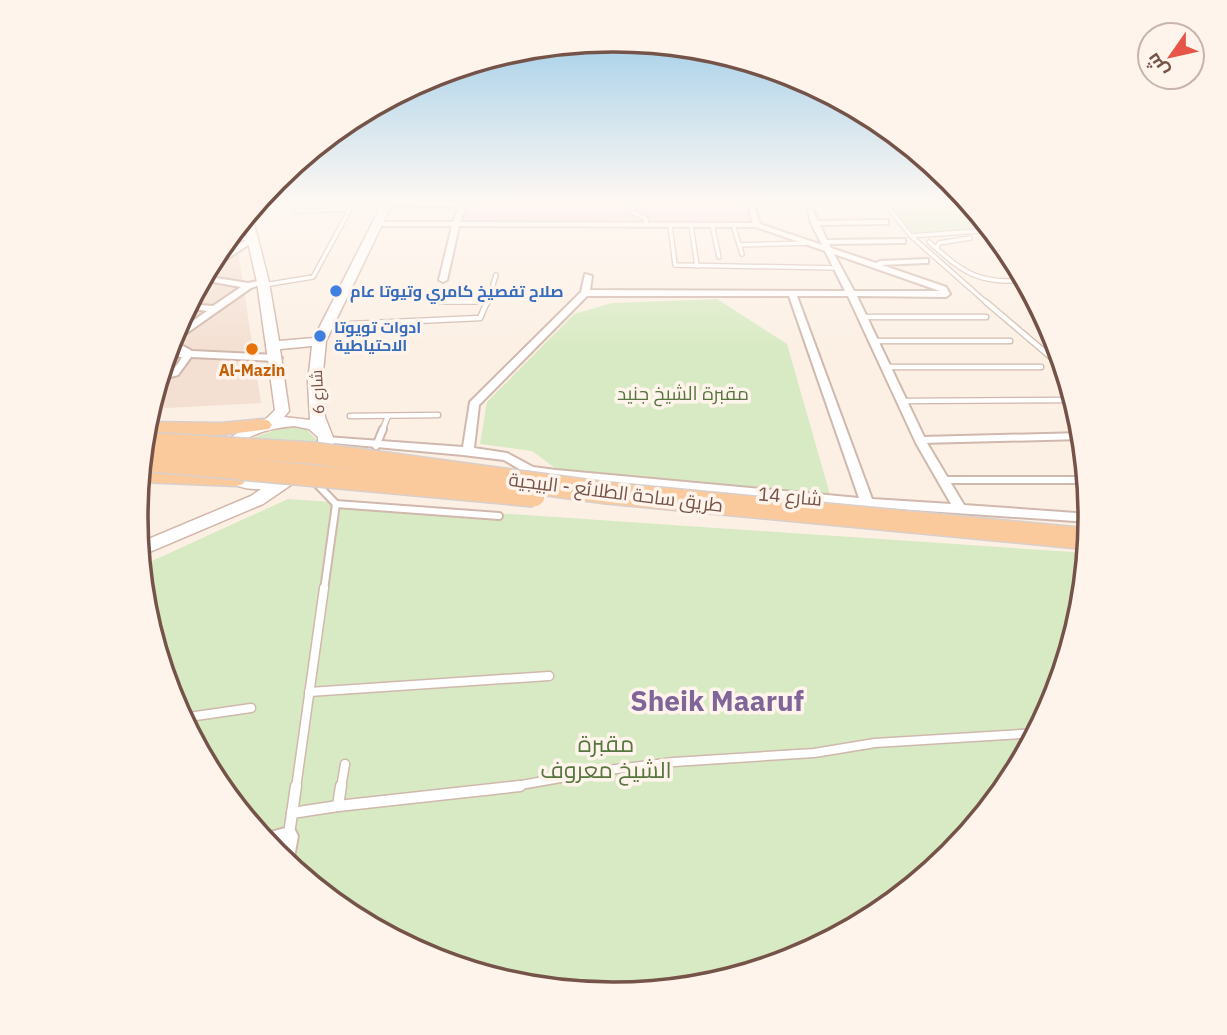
<svg xmlns="http://www.w3.org/2000/svg" width="1227" height="1035" font-family="'IBM Plex Sans',Cairo,sans-serif">
<rect width="100%" height="100%" fill="#fcf0e4"/>
<!-- residential -->
<path fill="#f4e0d3" d="M235,230l26,173 -111,6 23,-75 44,-82z"/>
<!-- medical -->
<path fill="#fad7e1" d="M469,202h280l8,23 -294,-1z"/>
<!-- green -->
<g fill="#d8eac3">
<path d="M887,202h82l21,26 -77,5z"/>
<path d="M717,299l70,45 44,154 -264,-21 -35,-26 -52,-7 7,-42 87,-88 38,-11z"/>
<path d="M285,427l21,2 11,11c-1,16 -14,23 -27,29l-50,-16 12,-15z"/>
<path d="M288,499l799,54 -6,58 -27,90 -44,82 -59,72 -73,60 -82,44 -90,27 -92,9 -94,-10 -90,-27 -82,-44 -72,-59 -60,-73 -44,-82 -27,-90 -4,-44z"/>
</g>
<g fill="none" stroke-linecap="round" stroke-linejoin="round">
<!-- lane-far4 casing -->
<g stroke="#d0b8ad" stroke-width="6">
<g id="lane-far4">
<path d="M295,202l2,9 53,-2"/>
<path d="M630,202l2,10 14,7v3"/>
<path d="M884,202l27,34 77,68"/>
<path d="M670,225l5,40 162,3"/>
<path d="M691,225l6,41"/>
<path d="M712,225l7,32"/>
<path d="M733,225l9,29"/>
<path d="M911,236l81,-6"/>
<path d="M929,242c34,30 49,43 96,38"/>
<path d="M739,245l73,-2"/>
<path d="M937,248l2,-5 31,-5"/>
<path d="M264,285l49,-8 41,-75"/>
<path d="M430,302h57"/>
<path d="M487,304l9,-29"/>
</g>
</g>
<!-- lane-far3 casing -->
<g stroke="#d0b8ad" stroke-width="7">
<g id="lane-far3">
<path d="M986,302l79,67"/>
<path d="M863,317h123"/>
<path d="M328,325l152,-7 7,-16"/>
<path d="M874,341h136"/>
<path d="M887,367h154"/>
<path d="M903,401l171,-1"/>
<path d="M350,416l88,-1"/>
<path d="M382,431l6,-15"/>
</g>
</g>
<!-- lane-far2 casing -->
<g stroke="#d0b8ad" stroke-width="10">
<g id="lane-far2">
<path d="M921,440l162,-4"/>
<path d="M376,446l7,-17"/>
<path d="M942,480h145"/>
<path d="M315,482l21,22 -12,86"/>
<path d="M336,504l163,12"/>
</g>
</g>
<!-- lane-far1 casing -->
<g stroke="#d0b8ad" stroke-width="11">
<g id="lane-far1">
<path d="M309,692l240,-16"/>
<path d="M182,718l69,-10"/>
<path d="M296,788l28,-200"/>
<path d="M341,788l4,-24"/>
<path d="M504,788l96,-17 74,-9 140,-9 61,-10 162,-10"/>
</g>
</g>
<!-- lane casing -->
<g stroke="#d0b8ad" stroke-width="13">
<g id="lane">
<path d="M341,786l-3,20 182,-20"/>
<path d="M292,813l46,-7"/>
<path d="M289,834l7,-48"/>
</g>
</g>
<!-- street casing -->
<g stroke="#d0b8ad" stroke-width="4">
<g id="street">
<path d="M387,202h81l-8,20 293,1 -6,-21h6l7,22 62,21 -11,-22 -3,-14h4l6,12 70,-1v4h-3l-65,1 7,15 78,-1v4h-3l-73,1 2,4 45,15 4,-2 48,-2v4h-3l-43,2 64,22 4,7 -4,3 -89,-1 70,147 37,62 126,9v8l-223,-15 -311,-29 -30,-5 -22,-13 -41,-5 -141,-13 -1,-2 1,-2 4,-1 137,10 7,-45 111,-110 4,-18 7,2 -2,14 255,1 -20,-40 -69,-24 -297,-1 -12,54 -4,2 -4,-2 13,-54h-75l-4,-2 4,-2h76l6,-15 -74,-2v-2zM834,254l106,37h-86zM587,296h202l70,202 -303,-28 -23,-3 -26,-14 -33,-5 5,-43zM797,296h51l68,147 35,61 -79,-5z"/>
<path d="M233,233l24,6 -45,30h-4l4,-7 34,-22 -17,-3z"/>
<path d="M204,276l44,7 15,-3 4,2 -16,6 -77,54 -4,1 3,-8 34,-24 -20,-3 2,-4 24,2 28,-19 -39,-7z"/>
<path d="M183,346l9,5 85,4 5,3 -5,3 -86,-4 -13,18 -19,5 2,-6c11,-1 16,-8 21,-17l-16,-1 2,-6 12,1v-4z"/>
<path d="M289,827l6,3 3,6 -6,32 -15,-12 1,-8 -7,1 -11,-14z"/>
</g>
</g>
<!-- secondary casing -->
<g stroke="#d3b7ab" stroke-width="3">
<path id="secondary" d="M383,202h10l-67,139 -4,41 3,35 9,23 -1,9 -7,12 -63,43 -123,52 -1,-13 112,-47 10,-7c-14,1 -31,-3 -40,-15 -21,-28 25,-45 41,-53 5,-2 9,-7 13,-11l-18,-128 -14,-62 6,-7 3,3 17,66 10,59 35,-3zM312,346l-4,36 2,38 -26,-3 5,-6 -9,-62zM294,426l15,3 9,8c3,35 -60,51 -84,31 -8,-32 37,-40 60,-42z"/>
</g>
<!-- primary casing -->
<g stroke="#d8cfcc" stroke-width="3">
<g id="primary">
<path d="M263,419l6,2 3,4 -3,4 -48,6 -76,-1 1,-12 75,1z"/>
<path d="M141,468l95,4 7,2 3,5 -3,5 -7,2 -96,-4z"/>
</g>
</g>
<!-- lane-far4 -->
<use href="#lane-far4" stroke="#fff" stroke-width="3.5"/>
<!-- lane-far3 -->
<use href="#lane-far3" stroke="#fff" stroke-width="4.5"/>
<!-- lane-far2 -->
<use href="#lane-far2" stroke="#fff" stroke-width="6"/>
<!-- lane-far1 -->
<use href="#lane-far1" stroke="#fff" stroke-width="8"/>
<!-- lane -->
<use href="#lane" stroke="#fff" stroke-width="10"/>
<!-- street -->
<use href="#street" fill="#fff" fill-rule="evenodd"/>
<!-- secondary -->
<use href="#secondary" fill="#fff" fill-rule="evenodd"/>
<!-- primary -->
<use href="#primary" fill="#fbca9c" fill-rule="evenodd"/>
<!-- primary-bridge casing -->
<g stroke="#d8cfcc" stroke-width="24" stroke-linecap="butt">
<g id="primary-bridge">
<path d="M144,443l168,10 295,40 482,46"/>
<path d="M142,460l392,36"/>
</g>
</g>
<!-- primary-bridge -->
<use href="#primary-bridge" stroke="#fbca9c" stroke-width="21"/>
</g>
<!-- sky -->
<linearGradient id="sky" x2="0" y2="1"><stop stop-color="#95c8e7"/><stop offset="0.58" stop-color="#fef8f3"/><stop offset="1" stop-color="#fef8f3" stop-opacity="0"/></linearGradient>
<rect width="1227" height="347" fill="url(#sky)"/>
<!-- markers -->
<g fill="#3f7fe0" stroke="#fff4eb" stroke-width="2.5">
<circle cx="336" cy="291" r="7"/>
<circle cx="320" cy="336" r="7"/>
</g>
<circle fill="#e8710a" stroke="#fff4eb" stroke-width="2.5" cx="252" cy="349" r="7"/>
<g text-anchor="middle" stroke-width="7" stroke-linejoin="round" paint-order="stroke">
<!-- far-shop labels -->
<g font-size="16" font-weight="bold" fill="#366cbe" stroke="#fff4eb" text-anchor="start">
<text x="350" y="297">صلاح تفصيخ كامري وتيوتا عام</text>
<text x="334" y="333">ادوات تويوتا<tspan x="334" dy="18">الاحتياطية</tspan></text>
</g>
<!-- far-food labels -->
<g font-size="16" font-weight="bold" fill="#c56008" stroke="#fff4eb">
<text x="252" y="376">Al-Mazin</text>
</g>
<!-- far-street labels -->
<g font-size="16" fill="#755349" stroke="#fff4eb">
<text transform="translate(317 392) rotate(-93)" y="6">شارع 6</text>
</g>
<!-- park labels -->
<g font-size="19" fill="#57753f" stroke="#fff4eb">
<text x="683" y="400">مقبرة الشيخ جنيد</text>
</g>
<!-- street labels -->
<g font-size="19" fill="#755349" stroke="#fff4eb">
<text transform="translate(616 492) rotate(7)" y="7">طريق ساحة الطلائع - البيجية</text>
<text transform="translate(790 496) rotate(5)" y="7">شارع 14</text>
</g>
<!-- near-park labels -->
<g font-size="23" fill="#57753f" stroke="#fff4eb">
<text x="606" y="752">مقبرة<tspan x="606" dy="26">الشيخ معروف</tspan></text>
</g>
<!-- near-quarter labels -->
<g font-size="28" font-weight="bold" fill="#806599" stroke="#fff4eb">
<text x="717" y="711">Sheik Maaruf</text>
</g>
</g>
<!-- crop -->
<path d="M0 0H1227V1035H0ZM148 517a465 465 0 1 1 930 0a465 465 0 1 1-930 0Z" fill="#fff4eb" fill-rule="evenodd"/>
<path fill="none" stroke="#755349" stroke-width="3.5" d="M148 517a465 465 0 1 1 930 0a465 465 0 1 1-930 0Z"/>
<!-- north arrow -->
<g transform="translate(1171 56) rotate(236)"><circle r="33" fill="#fff4eb" stroke="#c8b4aa" stroke-width="2"/>
<path d="M0-5L12 26L0 18L-12 26Z" fill="#e75549"/>
<text y="-10" font-size="19" font-weight="bold" text-anchor="middle" fill="#755349">ش</text>
</g>
</svg>
